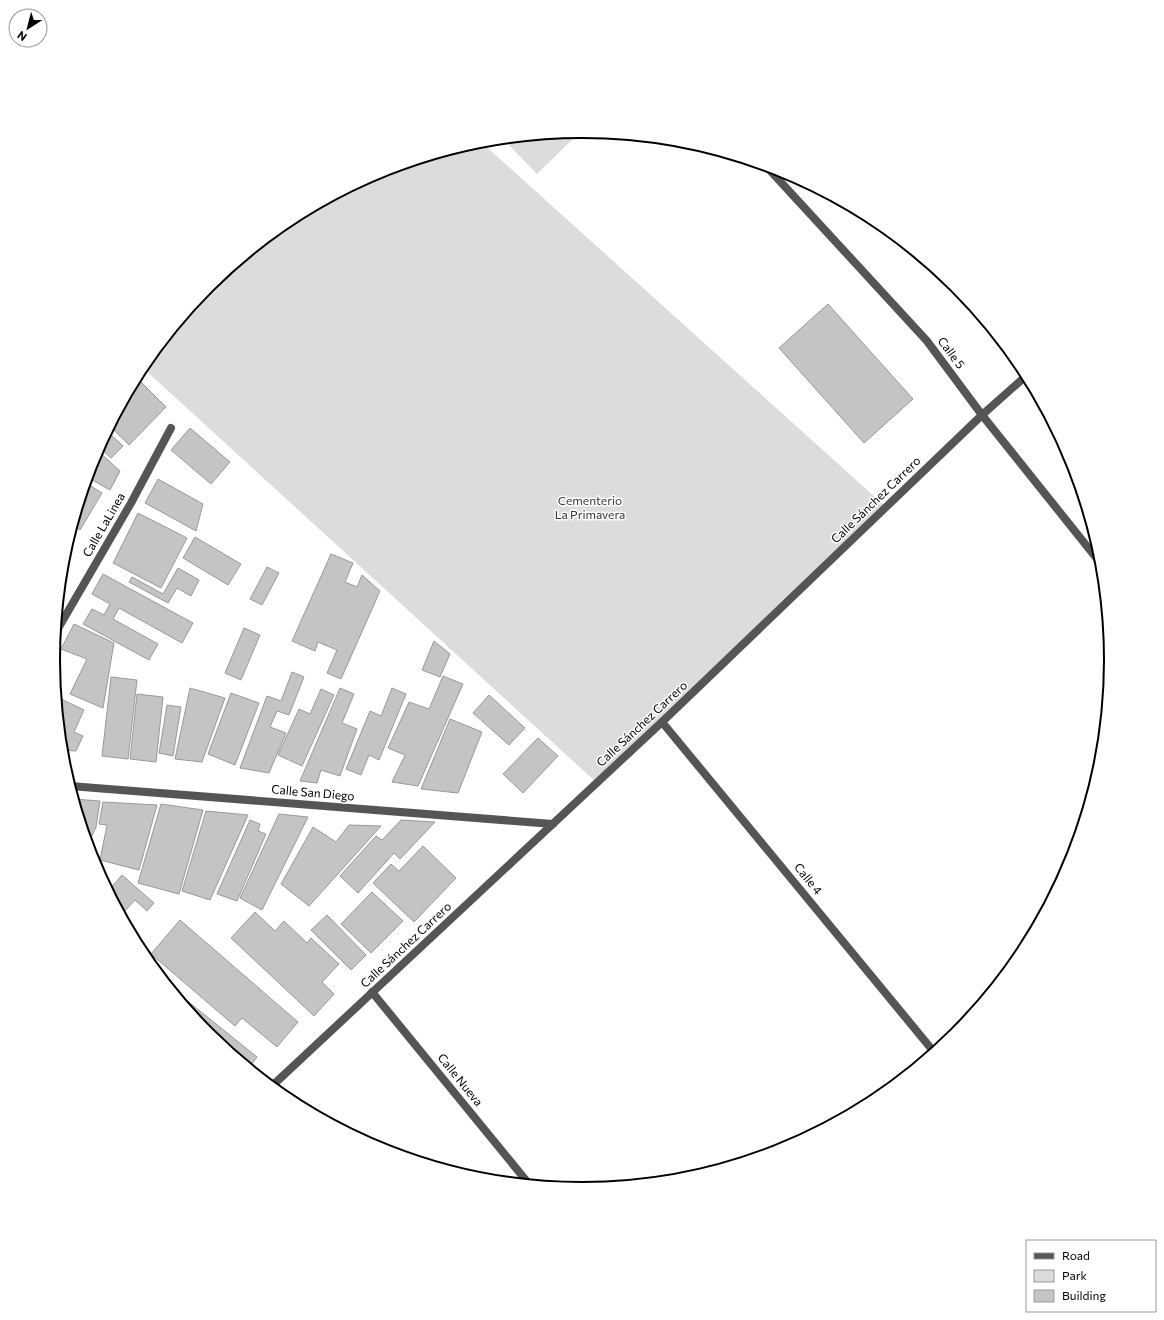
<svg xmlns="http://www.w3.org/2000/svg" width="1164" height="1320" font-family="Commissioner,sans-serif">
<rect width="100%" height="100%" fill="#fff"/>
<!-- green -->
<g fill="#dcdcdc">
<path d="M581,131l-44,43 -34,-35z"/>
<path d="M480,141l406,366 -289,276 -455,-416 66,-81 80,-66 92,-49z"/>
</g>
<!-- building -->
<g fill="#c4c4c4" stroke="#999">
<path d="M934,268l22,18 1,1 -3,2z"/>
<path d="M967,299l21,26 -23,-24z"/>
<path d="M828,304l85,95 -49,44 -85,-95z"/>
<path d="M136,377l30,30 -37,38 -19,-19z"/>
<path d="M190,428l40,34 -19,22 -40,-34z"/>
<path d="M107,431l16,15 -12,12 -12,-11z"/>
<path d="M97,450l23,21 -10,19 -23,-13 6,-20z"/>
<path d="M158,479l45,25 -7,27 -51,-28z"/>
<path d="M86,483l16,10 -22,37 -7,-5z"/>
<path d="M138,513l49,25 -26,50 -48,-25z"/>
<path d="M195,537l46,27 -13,21 -45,-27z"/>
<path d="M331,554l22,9 -8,19 12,5 5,-12 18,16 -39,88 -14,-6 10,-23 -19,-8 -3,9 -23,-10z"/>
<path d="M267,567l12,6 -17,32 -12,-6z"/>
<path d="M178,568l21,12 -8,16 -14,-8 -9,15 -39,-21 3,-5 31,17z"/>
<path d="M103,574l90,49 -11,20 -63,-35 -6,11 45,25 -9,16 -66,-36 9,-15 12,6 6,-11 -18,-10z"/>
<path d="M74,624l40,19 -11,65 -33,-14 17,-35 -26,-10z"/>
<path d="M244,628l16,7 -19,45 -16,-7z"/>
<path d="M434,641l16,13 -10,23 -18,-7z"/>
<path d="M292,672l12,5 -15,38 -12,-4 -7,16 16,6 -17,40 -29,-5 27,-72 14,5z"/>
<path d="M443,676l20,8 -45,102 -26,-4 13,-27 -17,-7 21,-46 20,7z"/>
<path d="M111,677l26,3 -9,79 -26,-3z"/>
<path d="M190,688l35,10 -23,64 -27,-3z"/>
<path d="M340,688l14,6 -12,29 15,6 -17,47 -19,-6 -4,13 -17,-2z"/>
<path d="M392,688l14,6 -27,66 -10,-5 -8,20 -15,-6 24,-58 11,5z"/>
<path d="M321,689l13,6 -32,71 -24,-11 21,-46 11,5z"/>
<path d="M231,693l28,10 -24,62 -27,-11z"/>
<path d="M137,694l26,3 -7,65 -26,-3z"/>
<path d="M489,695l36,33 -16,17 -36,-32z"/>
<path d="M57,697l27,13 -10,22 9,4 -7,15 -14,-1z"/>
<path d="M167,705l14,2 -8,49 -14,-3z"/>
<path d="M450,719l32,13 -24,61 -37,-4z"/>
<path d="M538,738l20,18 -35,37 -20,-19z"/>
<path d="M74,799l26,2 -4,26 -8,17z"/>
<path d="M103,802l54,3 -18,65 -39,-10 7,-35 -8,-1z"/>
<path d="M161,804l42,6 -24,84 -41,-11z"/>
<path d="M206,811l42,4 -38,85 -28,-9z"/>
<path d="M279,814l29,3 -46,93 -22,-12z"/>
<path d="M250,820l10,4 -2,7 8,3 -29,67 -20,-7z"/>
<path d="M401,820l34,2 -35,37 -6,-6 -36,40 -18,-17 36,-40 6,4z"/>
<path d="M349,825l32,1 -72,80 -28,-22 32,-57 23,15z"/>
<path d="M423,846l33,32 -42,44 -41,-39 18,-19 8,7z"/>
<path d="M122,875l32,28 -7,8 -12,-11 -12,13 -5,-4 -10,-18z"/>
<path d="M372,892l31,29 -32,32 -30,-29z"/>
<path d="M255,912l20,19 9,-10 23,22 4,-5 28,26 -17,18 12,12 -20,22 -83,-78z"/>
<path d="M327,915l39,40 -15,15 -40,-40z"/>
<path d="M180,920l118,102 -21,25 -35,-29 -7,8 -84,-72z"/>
<path d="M148,961l19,15 -3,4z"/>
<path d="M185,999l72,58 -8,11 -41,-34 -26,-31z"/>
</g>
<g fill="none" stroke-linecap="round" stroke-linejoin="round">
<!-- street -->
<g stroke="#555" stroke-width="8">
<path d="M766,166l161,175 55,74 120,150"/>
<path d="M56,632l75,-129 40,-75"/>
<path d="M662,722l272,330"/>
<path d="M70,786l483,38"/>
<path d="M372,992l157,192"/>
<path d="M272,1086l390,-364 320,-307 45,-40"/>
</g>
</g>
<g text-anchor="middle" stroke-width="3" stroke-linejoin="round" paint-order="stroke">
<!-- street labels -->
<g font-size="12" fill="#000" stroke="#fff">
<text transform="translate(951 353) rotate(53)" y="4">Calle 5</text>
<text transform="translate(876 500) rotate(-44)" y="4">Calle Sánchez Carrero</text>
<text transform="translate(104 525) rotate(-60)" y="4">Calle LaLinea</text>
<text transform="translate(642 724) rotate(-43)" y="4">Calle Sánchez Carrero</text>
<text transform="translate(313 793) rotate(5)" y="4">Calle San Diego</text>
<text transform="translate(808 879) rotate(51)" y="4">Calle 4</text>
<text transform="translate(406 945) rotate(-43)" y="4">Calle Sánchez Carrero</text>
<text transform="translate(460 1080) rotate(51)" y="4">Calle Nueva</text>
</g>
<!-- park labels -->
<g font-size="12" fill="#333" stroke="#fff">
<text x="590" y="505">Cementerio<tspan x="590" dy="14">La Primavera</tspan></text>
</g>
</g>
<!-- crop -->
<path d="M0 0H1164V1320H0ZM60 660a522 522 0 1 1 1044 0a522 522 0 1 1-1044 0Z" fill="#fff" fill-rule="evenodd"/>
<path fill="none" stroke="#000" stroke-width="2" d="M60 660a522 522 0 1 1 1044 0a522 522 0 1 1-1044 0Z"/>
<!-- legend -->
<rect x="1026" y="1240" width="130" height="72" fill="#ffffff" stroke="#999999"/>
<rect x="1034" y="1253" width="20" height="6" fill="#555555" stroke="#999999"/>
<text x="1062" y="1260" font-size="12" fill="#000000">Road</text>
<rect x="1034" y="1270" width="20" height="12" fill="#dcdcdc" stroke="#999999"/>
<text x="1062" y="1280" font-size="12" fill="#000000">Park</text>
<rect x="1034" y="1290" width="20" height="12" fill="#c4c4c4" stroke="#999999"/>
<text x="1062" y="1300" font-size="12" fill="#000000">Building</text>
<!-- north arrow -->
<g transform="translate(28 28) rotate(216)"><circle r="19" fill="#ffffff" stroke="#999999"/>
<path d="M0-3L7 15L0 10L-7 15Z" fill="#000000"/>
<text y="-6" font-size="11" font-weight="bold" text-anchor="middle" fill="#000000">N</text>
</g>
</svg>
